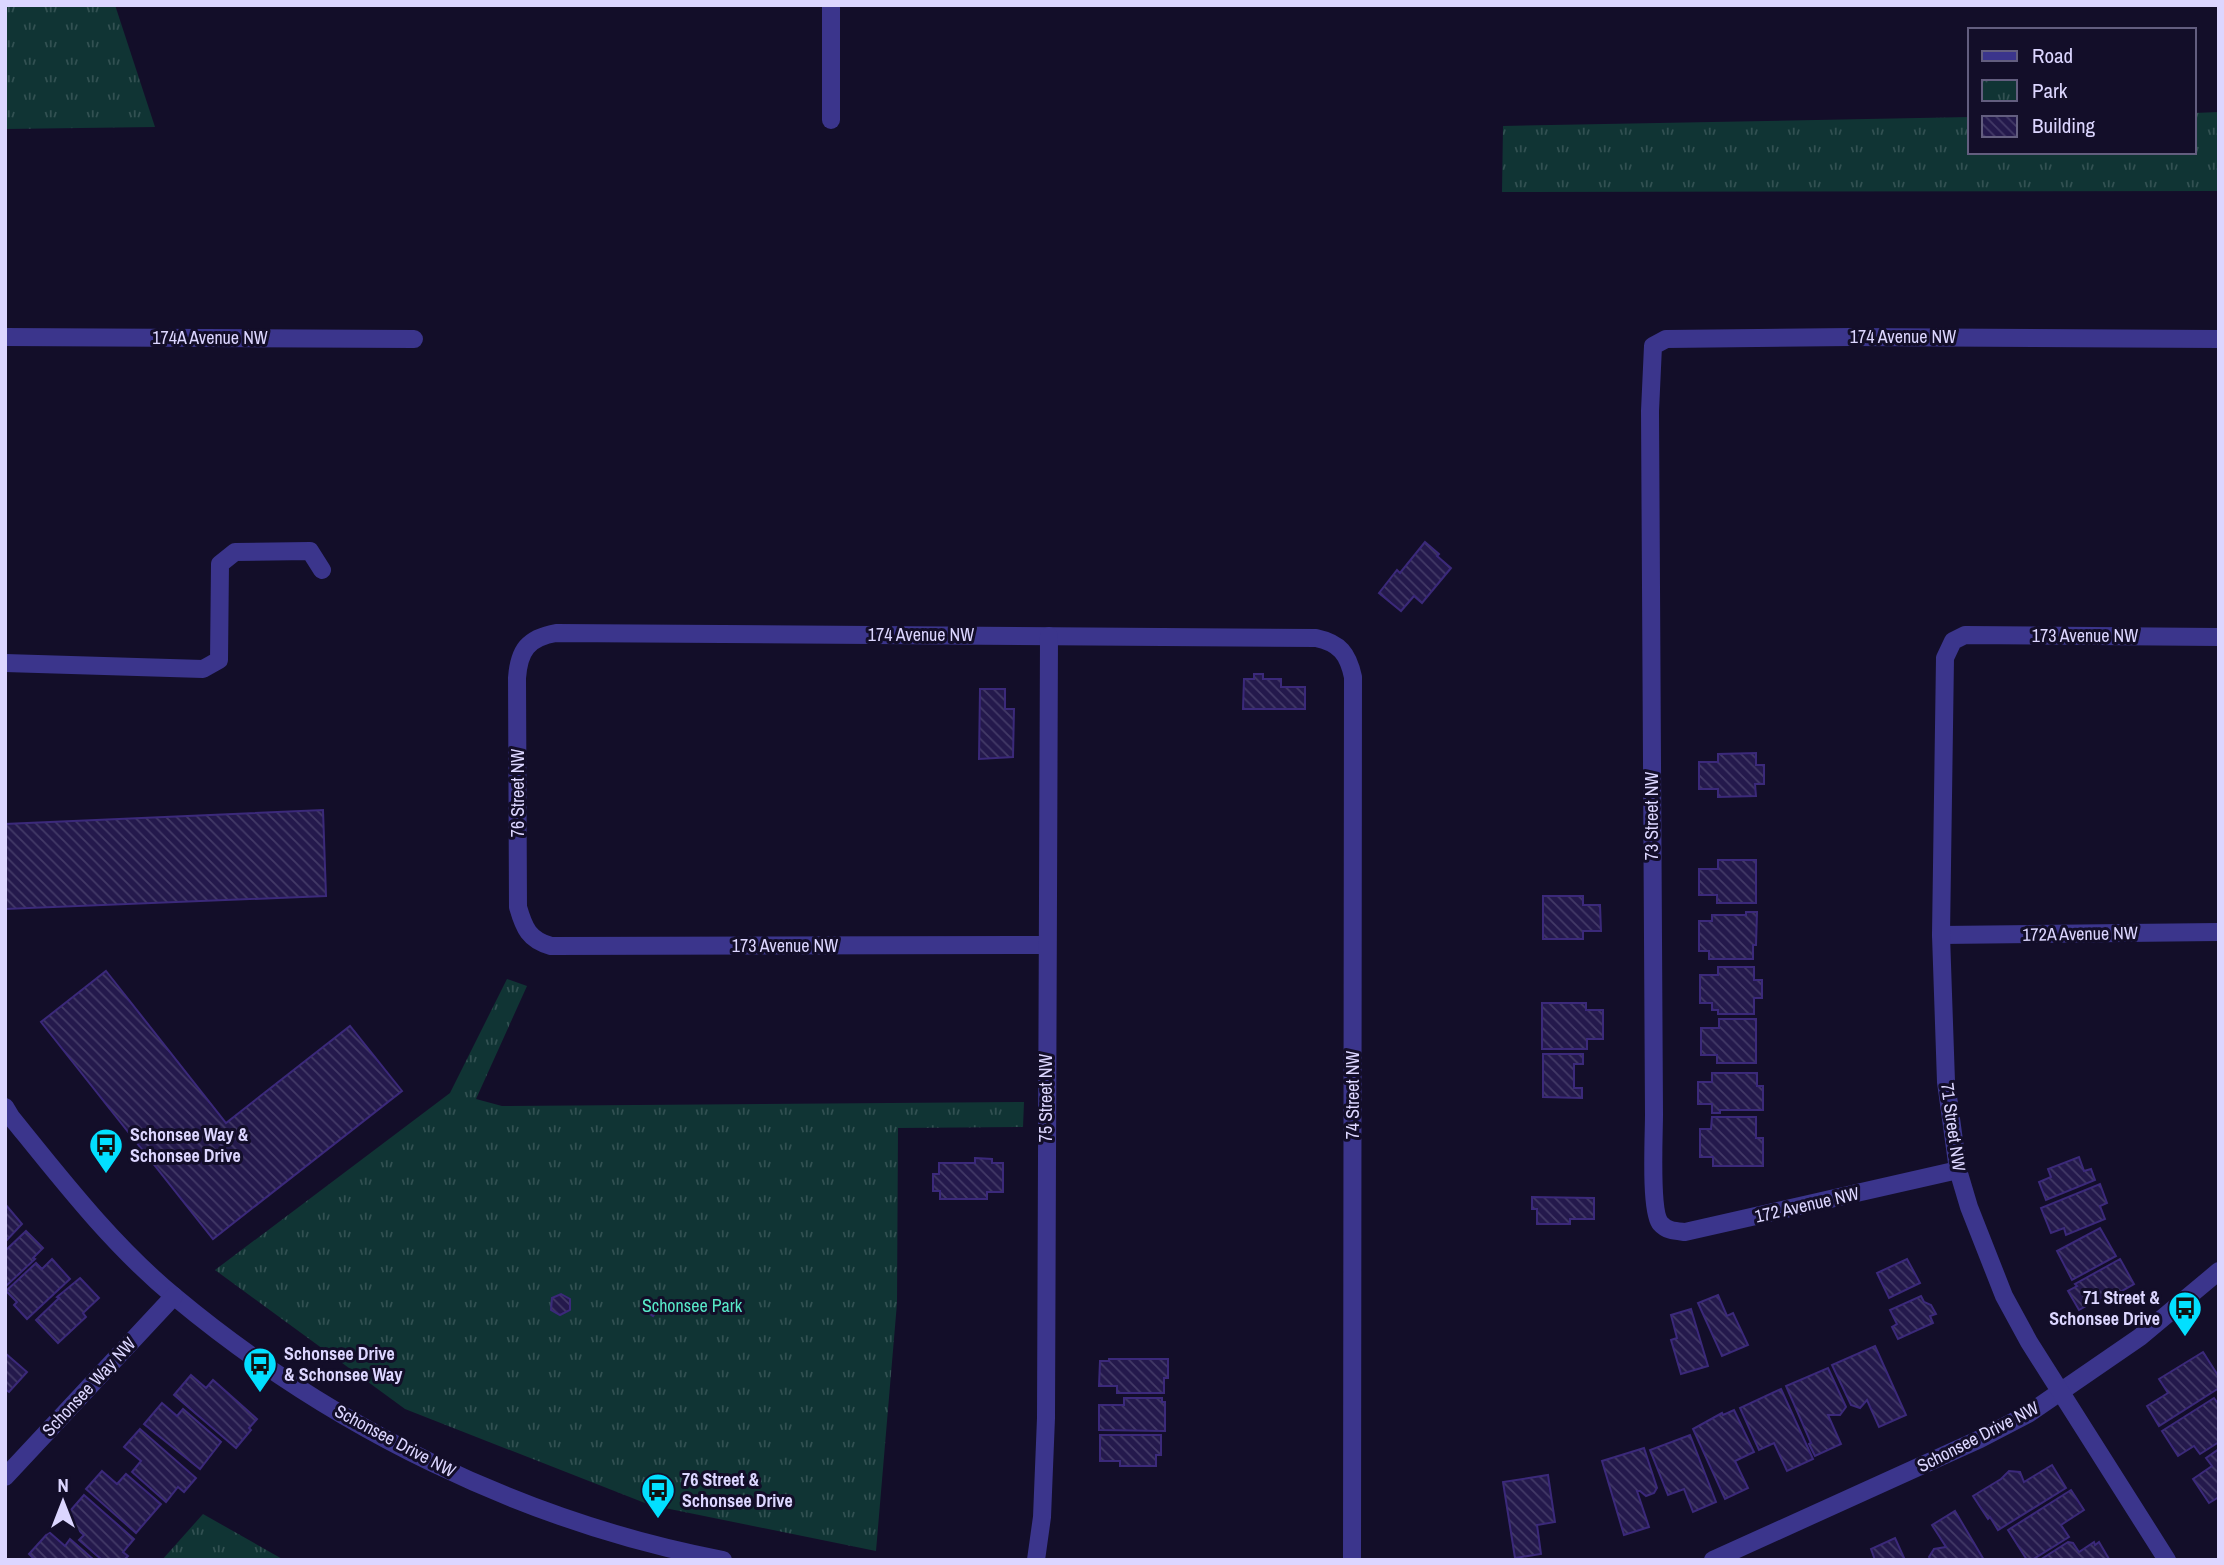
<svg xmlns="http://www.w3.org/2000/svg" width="2224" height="1565" font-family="'Archivo Narrow',sans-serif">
<defs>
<pattern id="park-tufts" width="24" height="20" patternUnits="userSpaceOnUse" patternTransform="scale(1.75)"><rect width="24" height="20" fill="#103434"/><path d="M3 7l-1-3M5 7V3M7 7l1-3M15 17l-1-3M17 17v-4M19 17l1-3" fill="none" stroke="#325152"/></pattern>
<pattern id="building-back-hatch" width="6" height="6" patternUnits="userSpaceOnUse" patternTransform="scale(1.75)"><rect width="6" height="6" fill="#24194c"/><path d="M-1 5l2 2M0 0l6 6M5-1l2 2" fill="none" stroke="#433a67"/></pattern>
</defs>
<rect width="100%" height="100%" fill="#130e29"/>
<!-- park -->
<g fill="url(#park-tufts)">
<path d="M5,5h110l40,122 -150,2z"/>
<path d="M2219,112v79l-717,1 1,-66 467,-9v35h224v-39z"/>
<path d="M507,979l20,7 -51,113 26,7 522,-4 -1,25 -125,1 -1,175 -21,248 -226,-46 -245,-96 -190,-139 235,-177z"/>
<path d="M203,1514l81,46h-122z"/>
</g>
<!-- building -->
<g fill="url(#building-back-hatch)" stroke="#3b297a" stroke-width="2">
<path d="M1425,542l14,12 -2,2 14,12 -29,35 -8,-7 -13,15 -22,-18 18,-23 3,3z"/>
<path d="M1254,674h9v5h18v8h24v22h-62l1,-30h10z"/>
<path d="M980,689h25v20h9l-1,48 -34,2z"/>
<path d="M1756,753v12h8v19h-9l1,12 -38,1v-8h-19v-27h19v-8z"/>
<path d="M323,810l3,86 -321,13v-85z"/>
<path d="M1718,860h38v43h-39v-8h-18v-26h19z"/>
<path d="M1543,896h40v9h17l1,26h-18v8h-40z"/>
<path d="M1746,912h11l-1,33h-3v14h-44v-8h-10v-30h13v-6h34z"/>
<path d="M1718,967h36v13h8v18h-8v16h-36v-4h-6v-7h-12v-28h18z"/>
<path d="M106,971l120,152 124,-97 52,65 -189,148 -172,-217z"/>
<path d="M1542,1003h44v7h17v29h-16v10h-45z"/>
<path d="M1719,1019h37v44h-39v-8h-16v-27h18z"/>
<path d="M1543,1054h40v10h-9v24h8v10l-39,-1z"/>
<path d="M1712,1073h45v13h6v24h-43v3h-8v-9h-14v-22h14z"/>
<path d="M1712,1117h44v21h7v28h-50v-9h-13v-28h11z"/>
<path d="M2079,1157l5,14 7,-2 4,11 -49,20 -7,-18 12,-5 -3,-8z"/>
<path d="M975,1158l17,1v4h11v29h-16v7h-47v-8h-7v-17h6v-11h36z"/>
<path d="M2100,1184l7,19 -7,3 5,13 -39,16 -2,-7 -13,5 -10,-25z"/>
<path d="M1532,1197l62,1v21h-24v5h-33v-15h-5z"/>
<path d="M5,1204l17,20 -17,18z"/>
<path d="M2100,1228l16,28 -44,24 -15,-29z"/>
<path d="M26,1231l17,17 -10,10 2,1 -30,28v-36z"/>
<path d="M52,1259l18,20 -43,40 -13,-14 3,-3 -11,-11 30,-28 6,6z"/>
<path d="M1907,1259l13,24 -31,15 -12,-25z"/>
<path d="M2120,1259l14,25 -37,21 -2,-4 -16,9 -11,-19 9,-5 -2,-2z"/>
<path d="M80,1278l19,20 -16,15 3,4 -28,26 -22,-23 23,-22 -2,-1z"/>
<path d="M561,1294l9,5v11l-10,5 -9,-5 1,-12z"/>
<path d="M1718,1295l9,21 6,-3 15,32 -26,11 -24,-53z"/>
<path d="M1921,1296l3,6 7,3 5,9 -6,2 3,7 -35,16 -6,-12 5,-3 -7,-14z"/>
<path d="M648,1302l10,6 -5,8 -9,-6z"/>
<path d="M1691,1309l17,57 -27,8 -10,-34 6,-2 -6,-23z"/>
<path d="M1875,1346l31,69 -27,12 -12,-27 -7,8 -9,-3 -19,-40z"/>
<path d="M2203,1352l16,25v11l-60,38 -12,-20 21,-13 -9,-14z"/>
<path d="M5,1353l22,19 -18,20 -4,-3z"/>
<path d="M1109,1359h59v19h-4v15h-47v-7h-18l1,-25h9z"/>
<path d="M1828,1368l18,39 -6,8h-12l13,29 -26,12 -6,-12 2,-1 -25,-57z"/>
<path d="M191,1375l15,13 7,-8 44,39 -8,9 2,2 -15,18 -62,-53z"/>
<path d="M1781,1389l32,70 -26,12 -13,-28 -15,7 -19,-42z"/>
<path d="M1124,1398h38v4h3v29l-66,-1v-25h25z"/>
<path d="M2214,1398l5,7v37l-19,12 -6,-8 -16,10 -16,-25z"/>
<path d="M162,1403l15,13 6,-7 38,33 -21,27 -56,-45z"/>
<path d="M1734,1410l20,42 -19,9 13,27 -23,11 -32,-70 29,-16 1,2z"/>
<path d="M140,1429l56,49 -12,14 -6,-5 -12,15 -34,-30 9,-11 -17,-14z"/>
<path d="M1100,1435h61v20h-5v11h-36v-5h-20z"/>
<path d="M1690,1435l26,67 -23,10 -9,-23 -16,6 -18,-45z"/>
<path d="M1644,1448l13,40 -3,5 -8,3 -6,-5h-3l12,36 -25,8 -22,-74z"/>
<path d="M2219,1449v48l-10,6 -16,-24 19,-13 -6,-8z"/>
<path d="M2052,1465l14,23 -68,42 -8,-13 -2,2 -15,-23 28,-17 8,-8 11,1 4,10z"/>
<path d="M102,1471l15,13 9,-10 35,30 -25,29 -50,-44z"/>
<path d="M1548,1475l7,47 -18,3 4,29 -26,4 -12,-76z"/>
<path d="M2071,1490l13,20 -23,15 8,12 -37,23h-5l-19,-30z"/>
<path d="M84,1495l50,44 -11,13 5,4 -4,4h-22l-23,-20 5,-5 -20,-17z"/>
<path d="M1955,1511l29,49h-53l-2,-3 5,-8 12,-2 -14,-22z"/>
<path d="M49,1532l16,14 5,-7 24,21h-59l-6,-6z"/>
<path d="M1895,1538l10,22h-30l-4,-11z"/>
<path d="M2068,1542l5,1 6,9 15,-10 1,3 4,-3 10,17 -69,1z"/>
</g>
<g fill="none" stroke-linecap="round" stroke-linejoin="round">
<!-- minor -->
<g stroke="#3b358c" stroke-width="18">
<path d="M831,120v-115"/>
<path d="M5,337l409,2"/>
<path d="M5,663l198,6 16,-9 1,-96 15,-12 75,-1 12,19"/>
<path d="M1941,935l278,-3"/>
<path d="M1047,945l-496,1c-22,-6 -27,-18 -33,-39l-1,-229c2,-28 11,-40 39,-45l760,5c24,5 32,16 37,39l-1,883"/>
<path d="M5,1107l6,10c51,63 101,128 164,180 156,130 348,225 548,263"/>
<path d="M1958,1170l-273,62c-10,-1 -18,-1 -25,-9 -10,-14 -6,-88 -6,-108l-4,-704 3,-65 13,-7 185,-2 368,2"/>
<path d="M5,1477l169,-181"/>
<path d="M1036,1560l6,-43 4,-99 3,-782"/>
<path d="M1713,1560l267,-121 48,-25 112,-77 79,-66"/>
<path d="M2167,1560l-138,-218 -25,-46 -35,-89 -11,-37 -12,-88 -5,-147 4,-277 8,-17 12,-6 254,2"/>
</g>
</g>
<!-- icons -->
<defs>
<g id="bus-pin" transform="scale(1.75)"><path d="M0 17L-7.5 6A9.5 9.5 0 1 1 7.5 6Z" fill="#02dfff" stroke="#130e29"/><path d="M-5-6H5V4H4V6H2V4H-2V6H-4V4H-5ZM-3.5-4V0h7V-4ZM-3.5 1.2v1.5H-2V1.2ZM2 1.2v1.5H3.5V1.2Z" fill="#111"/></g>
</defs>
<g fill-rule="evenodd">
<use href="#bus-pin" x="106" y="1145"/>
<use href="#bus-pin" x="2185" y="1308"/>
<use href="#bus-pin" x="260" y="1364"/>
<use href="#bus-pin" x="658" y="1490"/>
</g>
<g text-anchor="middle" stroke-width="6" stroke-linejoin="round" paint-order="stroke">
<!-- street labels -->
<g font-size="18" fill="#dcd6ff" stroke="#130e29">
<text x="1903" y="343">174 Avenue NW</text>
<text x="210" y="344">174A Avenue NW</text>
<text x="921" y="641">174 Avenue NW</text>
<text x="2085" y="642">173 Avenue NW</text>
<text transform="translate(518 793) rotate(-90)" y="6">76 Street NW</text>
<text transform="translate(1652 816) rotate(-90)" y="6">73 Street NW</text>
<text transform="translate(2080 934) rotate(-1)" y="6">172A Avenue NW</text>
<text x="785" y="952">173 Avenue NW</text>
<text transform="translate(1353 1095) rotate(-90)" y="6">74 Street NW</text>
<text transform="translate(1046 1098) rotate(-90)" y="6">75 Street NW</text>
<text transform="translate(1953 1127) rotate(82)" y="6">71 Street NW</text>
<text transform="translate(1807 1205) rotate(-13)" y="6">172 Avenue NW</text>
<text transform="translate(89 1387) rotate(-47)" y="6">Schonsee Way NW</text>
<text transform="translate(1978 1437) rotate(-27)" y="6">Schonsee Drive NW</text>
<text transform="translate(395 1441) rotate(28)" y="6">Schonsee Drive NW</text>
</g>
<!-- poi labels -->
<g font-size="18" font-weight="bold" fill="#dcd6ff" stroke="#130e29" text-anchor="start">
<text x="130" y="1141">Schonsee Way &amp;<tspan x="130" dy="21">Schonsee Drive</tspan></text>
<text x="2160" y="1304" text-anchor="end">71 Street &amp;<tspan x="2160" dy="21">Schonsee Drive</tspan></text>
<text x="284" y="1360">Schonsee Drive<tspan x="284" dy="21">&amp; Schonsee Way</tspan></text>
<text x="682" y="1486">76 Street &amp;<tspan x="682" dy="21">Schonsee Drive</tspan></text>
</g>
<!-- park labels -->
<g font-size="18" fill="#58e9c9" stroke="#130e29">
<text x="692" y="1312">Schonsee Park</text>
</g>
</g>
<!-- border -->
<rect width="2224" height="1565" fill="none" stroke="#dcd6ff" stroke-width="14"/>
<!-- legend -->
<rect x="1968" y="28" width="228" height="126" fill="#130e29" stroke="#635e7f" stroke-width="2"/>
<rect x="1982" y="51" width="35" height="10" fill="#3b358c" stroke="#635e7f" stroke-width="2"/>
<text x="2032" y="63" font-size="21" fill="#dcd6ff">Road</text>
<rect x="1982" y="80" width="35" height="21" fill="url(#park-tufts)" stroke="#635e7f" stroke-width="2"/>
<text x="2032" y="98" font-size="21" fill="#dcd6ff">Park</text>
<rect x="1982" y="116" width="35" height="21" fill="url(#building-back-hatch)" stroke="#635e7f" stroke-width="2"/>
<text x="2032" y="133" font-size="21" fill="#dcd6ff">Building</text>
<!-- north arrow -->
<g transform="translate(63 1502)" stroke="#130e29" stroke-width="5" paint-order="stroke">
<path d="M0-5L12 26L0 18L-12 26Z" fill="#dcd6ff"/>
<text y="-10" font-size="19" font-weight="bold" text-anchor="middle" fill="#dcd6ff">N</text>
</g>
</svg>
